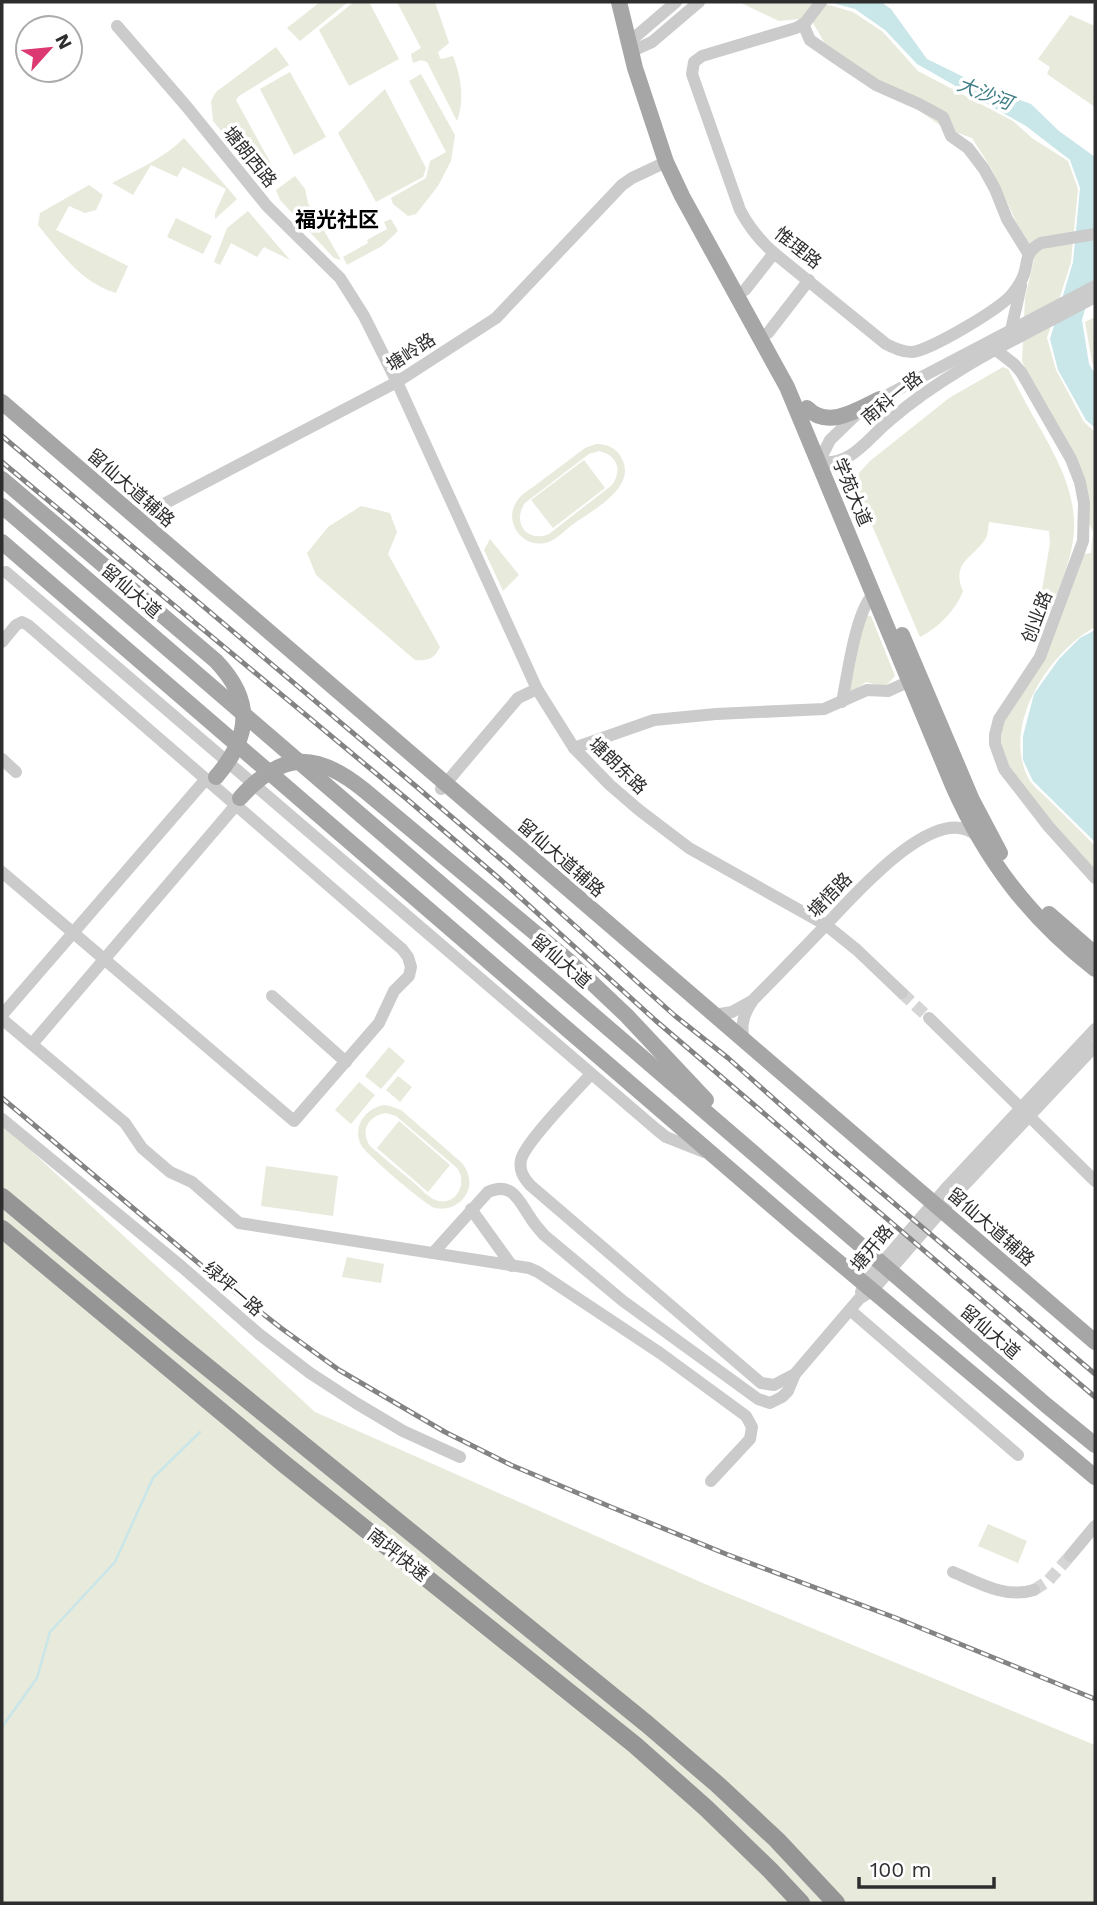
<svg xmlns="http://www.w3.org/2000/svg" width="1097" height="1905" font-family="'Work Sans','Noto Sans SC',sans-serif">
<rect width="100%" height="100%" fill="#fff"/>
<!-- green -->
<g fill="#e8eadc" fill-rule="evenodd">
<path d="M320,2h28l-48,39 -13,-13z"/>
<path d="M354,2h15l30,57 -50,27 -30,-56z"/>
<path d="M397,2h38l14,41 -11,9 2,6 2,1 11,-3c8,20 12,44 4,65l-30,-59 -6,-2 -8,3 -2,-9 10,-6z"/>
<path d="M739,2h80l34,10 30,20 35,39 95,50 19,17 36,23 10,28 -7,73 -24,76 9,32 28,52 11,10v195c-47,26 -96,101 -65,154 5,7 13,13 19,19 15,15 31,30 46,46v25l-44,-47 -51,-71 2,-31 81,-168 8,-1 2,-21 -6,-13v-16l-65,-142 3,-63 9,-38 -43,-92 -19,-30 -28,-10 -117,-81 -14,-24 -14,-4 -20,2z"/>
<path d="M1070,15l25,11v81l-48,-33 3,-7 -12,-8z"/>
<path d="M276,47l13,18 -50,31 -3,4 39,71 -10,5 -11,-5 -41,-50 -2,-20 5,-9z"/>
<path d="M290,72l36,65 -32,18 -34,-66z"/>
<path d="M421,74l34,61 -4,26 -13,25 -22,28 -8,2 -15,-12 -2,-6 35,-20 4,-17 16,-9 -37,-71z"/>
<path d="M385,89l41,79 -3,9 -47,25 -38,-69z"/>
<path d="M184,138l53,61 -22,20v-6l11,-24 -43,-22 -6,10 -26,-12 -18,30 -21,-12c25,-13 52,-25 72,-45z"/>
<path d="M295,176l10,13 3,14 33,57 -7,-2 -54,-58 -4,-10z"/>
<path d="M89,185l14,10 -7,15 -11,3 -16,-7 -13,24 72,36 -12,27c-35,-10 -56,-41 -78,-68l2,-12z"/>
<path d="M248,211l42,49 -26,-13 -7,10 -26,-14 -11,22 -6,-3 13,-34z"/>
<path d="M176,218l36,18 -9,18 -36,-17z"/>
<path d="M391,219l7,12 -16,15 -35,19 -4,-8 25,-14 -1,-3 20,-11 -3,-7z"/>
<path d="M1095,317v51l-3,-6 -7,-40z"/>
<path d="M1003,367l5,2c9,17 18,35 28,52 19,34 40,69 38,110 -2,33 -21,71 -33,102l-6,-2 15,-88 -1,-12 -60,-9c-1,5 -1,12 -3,16 -11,19 -36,24 -23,53 -7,19 -25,37 -43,46l-64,-149 3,-15 11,-12 79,-63z"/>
<path d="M596,444c11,0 21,4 26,15 15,29 -31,52 -50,66 -8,6 -17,16 -27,18 -24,5 -42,-23 -28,-42 4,-7 14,-12 20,-17 16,-12 32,-24 48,-36zM599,451c18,4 24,19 13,34l-63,49c-23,9 -37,-12 -24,-31l64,-49z"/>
<path d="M584,460l21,28 -52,40 -22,-28z"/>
<path d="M361,506l29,7 7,19 -9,22 52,93c-6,12 -12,14 -25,13l-99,-85 -9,-22 21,-26z"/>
<path d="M490,539l29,36 -16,16 -19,-41z"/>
<path d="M865,615l6,1 24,60 -10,11 -19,-5 -17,12z"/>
<path d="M389,1047l16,14 -24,28 -16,-13z"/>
<path d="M398,1076l14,11 -12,15 -14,-12z"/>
<path d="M359,1082l16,13 -24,29 -16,-14z"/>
<path d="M384,1105l6,1 11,4 61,53c7,9 10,20 5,30 -6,12 -20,18 -32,15 -10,-3 -69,-54 -74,-63 -9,-19 5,-37 23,-40zM386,1113l10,3 61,52c12,17 -3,41 -24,31 -7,-4 -14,-12 -21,-18 -14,-11 -28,-23 -42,-35 -10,-16 -2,-30 16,-33z"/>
<path d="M399,1121l51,44 -22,27 -51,-44z"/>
<path d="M2,1126l25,21 288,265 390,172 390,161v158h-1093z"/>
<path d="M266,1166l72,10 -5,40 -72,-10z"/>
<path d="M347,1257l37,7 -3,19 -39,-6z"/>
<path d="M988,1524l39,17 -9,22 -40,-17z"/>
</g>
<!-- water -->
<g fill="#c9e6e9">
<path d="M829,2h52l10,7 36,50 53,26 51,19 28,27 36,26v117l-13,46 7,44 6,10v54l-9,-8 -28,-50 -8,-31 23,-77 7,-74 -10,-28 -44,-34 -109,-62 -32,-34 -30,-21z"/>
<path d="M1095,630v212l-62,-61 -10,-21v-24l11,-42 25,-35 21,-21z"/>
</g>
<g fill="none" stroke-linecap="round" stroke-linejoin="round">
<!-- stream -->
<path stroke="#c9e6e9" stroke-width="2.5" d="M2,1727l35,-49 13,-46 65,-70 38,-84 47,-46"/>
<!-- minor-tunnel -->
<g stroke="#d5d5d5" stroke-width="12" stroke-dasharray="12 6" stroke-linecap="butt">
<path d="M902,993l27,25"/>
<path d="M1034,1590l14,-9 22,-25"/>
</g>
<!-- minor -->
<g stroke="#cbcbcb" stroke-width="12">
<path d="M821,2l-16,21 -9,5 -94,28 -8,6 -2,12 48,136c9,17 19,30 34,43l112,91c8,4 16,8 26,8 17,-1 90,-44 101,-59 4,-5 9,-13 11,-19 5,-15 0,-21 17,-31l54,-9"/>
<path d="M803,24l7,16 23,16 43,29 43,19 24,13 8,19 17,12 16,21 11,20 12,30 21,34"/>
<path d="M117,26l70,81 80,99 73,72 24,38 33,66 140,307 37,59 36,37 29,25 50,38 137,77 31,25 45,43"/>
<path d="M628,43l48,-41"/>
<path d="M630,52l22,-10 47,-40"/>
<path d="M745,290l29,-37"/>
<path d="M1011,330l10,-44"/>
<path d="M768,333l41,-53"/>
<path d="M996,350l18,14 7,8 50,87 9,23 4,21 -1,38 -43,116 -41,62 -4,16v9l9,25 45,58 46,51"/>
<path d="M874,402l221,-116"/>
<path d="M859,412l-29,28 -11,22c33,4 47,-22 70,-41 61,-53 136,-86 206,-124"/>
<path d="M137,518l260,-136 99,-64 126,-133 10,-7 34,-16"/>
<path d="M6,572l650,557 10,8 38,15"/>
<path d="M2,642l14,-17 6,-3 6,3 374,324 6,8 3,10 -2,9 -15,15 -15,32 -85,98 -292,-249"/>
<path d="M842,702c5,-24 14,-94 32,-108"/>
<path d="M574,748l80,-28 62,-6 108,-5 43,-19 21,1 22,-10"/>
<path d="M2,759l14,13"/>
<path d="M441,789l77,-91 19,-9"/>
<path d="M272,996l74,66"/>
<path d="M2,1015l204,-236"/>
<path d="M714,1015l18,-3 18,-10"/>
<path d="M929,1018l166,163"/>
<path d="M2,1019l123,104 17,25 28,24 22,10 47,41 290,45 9,4 122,81 86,63 6,11 -2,12 -39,42"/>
<path d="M744,1040c-4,-15 0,-27 9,-40 24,-24 47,-48 71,-73 26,-27 112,-129 153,-91"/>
<path d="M32,1044l204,-239"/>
<path d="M591,1074c-14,16 -66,68 -70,86 -2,10 2,17 9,25l231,198 13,2 21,-11"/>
<path d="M2,1119l180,148 77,67 51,39 46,30 47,28 57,26"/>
<path d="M471,1209l41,57"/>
<path d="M433,1253l55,-61c24,-11 31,9 42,25 4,7 9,12 14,18l79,66 135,98 12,4 12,-6 6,-6 7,-17 64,-75 13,-8 84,-97 139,-148"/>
<path d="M861,1292l3,-8 84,-98 147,-157"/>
<path d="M850,1310l168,145"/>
<path d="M1070,1556l25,-30"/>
<path d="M953,1572c26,11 53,27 81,18"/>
</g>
<!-- major -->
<g stroke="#a6a6a6" stroke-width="16">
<path d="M619,2l16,66 31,94 16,34 105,191 166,399c33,75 77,132 142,183"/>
<path d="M2,402l1093,940"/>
<path d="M807,408c21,22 52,1 73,-9"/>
<path d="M2,506l1044,899 49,40"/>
<path d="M2,542l797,687 296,248"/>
<path d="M902,635l70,165 28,53"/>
<path d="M1049,914l46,40"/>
<path d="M570,962l56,53 80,85"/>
</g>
<!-- highway -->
<g stroke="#959595" stroke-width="18">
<path d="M2,1197l178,148 467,379 70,60 60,56 59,63"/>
<path d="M2,1229l281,234 352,282 71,63 64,62 31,33"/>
</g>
<!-- rail casing -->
<g stroke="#838383" stroke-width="5">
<g id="rail">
<path d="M2,436l416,352 93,80 163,147 54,43 101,90 266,226"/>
<path d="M2,462l406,338 93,80 154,140 440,377"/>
<path d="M2,1098l200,168 79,62 58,42 106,62 66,33 100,42 115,47 170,64 199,81"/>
</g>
</g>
<!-- rail -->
<use href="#rail" stroke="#fff" stroke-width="2.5" stroke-dasharray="8" stroke-linecap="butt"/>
<!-- major-bridge -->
<g stroke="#a6a6a6" stroke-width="16">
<path d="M2,479l214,182c38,40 35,75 0,116"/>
<path d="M240,798c42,-47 76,-47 124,-8l206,172"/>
</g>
</g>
<g text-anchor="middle" stroke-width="7" stroke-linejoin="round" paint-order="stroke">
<!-- street labels -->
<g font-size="18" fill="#2e2e2e" stroke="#fff">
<text transform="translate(250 157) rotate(51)" y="6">塘朗西路</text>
<text transform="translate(798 248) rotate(39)" y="6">惟理路</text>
<text transform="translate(411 352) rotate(-33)" y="6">塘岭路</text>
<text transform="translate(892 398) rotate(-39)" y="6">南科一路</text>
<text transform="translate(131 488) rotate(41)" y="6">留仙大道辅路</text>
<text transform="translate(852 492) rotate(67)" y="6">学苑大道</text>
<text transform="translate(131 591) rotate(41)" y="6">留仙大道</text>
<text transform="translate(1037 617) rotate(-69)" y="6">创业路</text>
<text transform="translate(618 766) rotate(44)" y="6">塘朗东路</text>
<text transform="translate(561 858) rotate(41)" y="6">留仙大道辅路</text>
<text transform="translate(830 895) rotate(-46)" y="6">塘悟路</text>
<text transform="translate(561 961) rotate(41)" y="6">留仙大道</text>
<text transform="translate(991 1227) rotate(41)" y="6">留仙大道辅路</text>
<text transform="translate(872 1248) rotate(-50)" y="6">塘开路</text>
<text transform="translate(233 1289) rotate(41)" y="6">绿坪一路</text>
<text transform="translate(990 1332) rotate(41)" y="6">留仙大道</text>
<text transform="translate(398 1555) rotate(39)" y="6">南坪快速</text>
</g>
<!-- water labels -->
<g font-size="19" font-style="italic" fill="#3e7d85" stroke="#fff">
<text transform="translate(985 93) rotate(21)" y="7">大沙河</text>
</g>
<!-- quarter labels -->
<g font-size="21" font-weight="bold" fill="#000" stroke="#fff">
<text x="337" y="227">福光社区</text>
</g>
</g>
<!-- border -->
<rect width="1097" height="1905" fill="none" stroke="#2e2e2e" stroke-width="7"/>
<!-- north arrow -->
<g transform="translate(49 49) rotate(63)"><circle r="33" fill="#ffffff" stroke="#ababab" stroke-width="2"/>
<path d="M0-5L12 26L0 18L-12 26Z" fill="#dc3872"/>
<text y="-10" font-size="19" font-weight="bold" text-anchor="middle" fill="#2e2e2e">N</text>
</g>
<!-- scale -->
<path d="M859 1877v10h135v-10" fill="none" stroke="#2e2e2e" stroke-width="3.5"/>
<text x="870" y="1877" font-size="21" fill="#2e2e2e" stroke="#ffffff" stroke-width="5" paint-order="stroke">100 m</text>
</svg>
